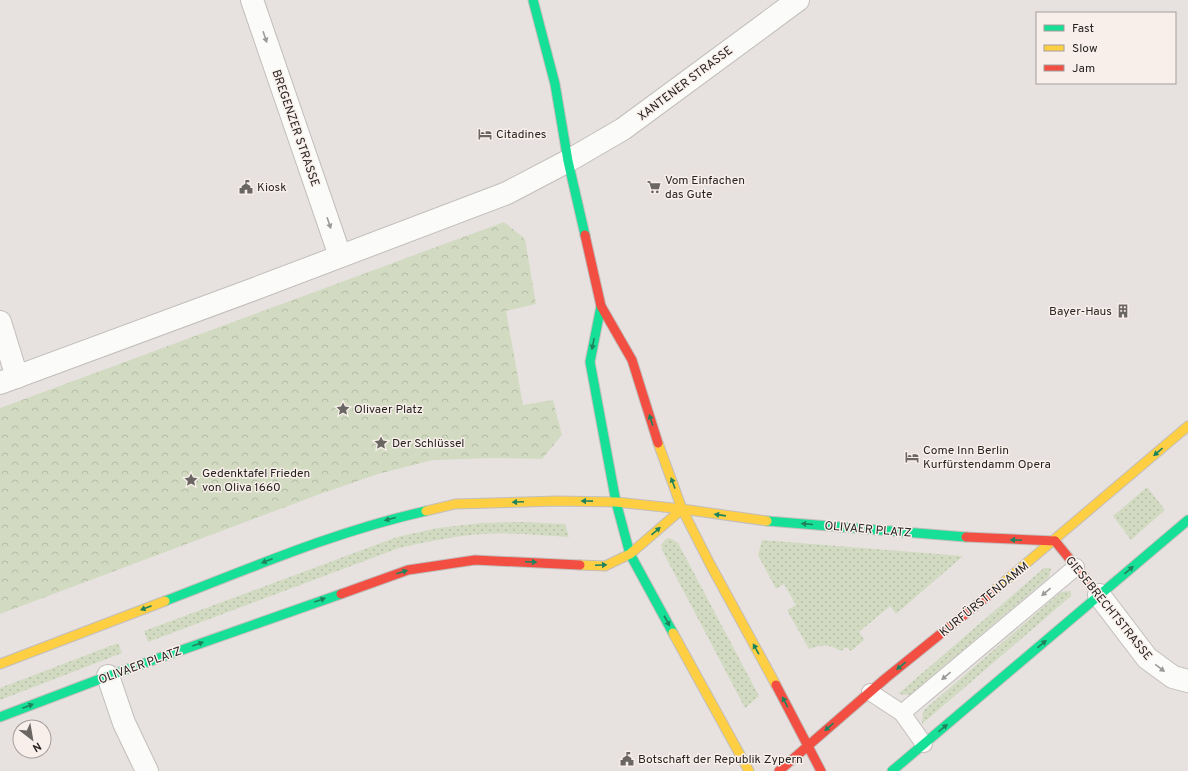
<svg xmlns="http://www.w3.org/2000/svg" width="1188" height="771" font-family="Overpass,sans-serif">
<defs>
<pattern id="grass-dots" width="8" height="8" patternUnits="userSpaceOnUse"><rect width="8" height="8" fill="#d2dbc2"/><path d="M2 2h.1M6 6h.1" fill="none" stroke="#b4bca6" stroke-width="1.8" stroke-linecap="round"/></pattern>
<pattern id="park-crowns" width="20" height="18" patternUnits="userSpaceOnUse"><rect width="20" height="18" fill="#d2dbc2"/><path d="M2 6a3 3 0 1 1 6 0M12 15a3 3 0 1 1 6 0" fill="none" stroke="#b4bca6"/></pattern>
</defs>
<rect width="100%" height="100%" fill="#e7e2e0"/>
<!-- grass -->
<g fill="url(#grass-dots)">
<path d="M1147,487l18,23 -34,30 -18,-24z"/>
<path d="M523,522l42,2 4,13c-29,-2 -59,-5 -88,-3 -28,2 -55,8 -82,14l-251,94 -4,-11 253,-94 41,-9 43,-5z"/>
<path d="M668,538l4,1 6,4 81,153 -14,12 -82,-156 -2,-7 4,-5z"/>
<path d="M762,540l201,16 -67,58 -6,-8 -31,26 5,8 -13,11 -5,-4 -5,4c-13,-7 -18,-7 -32,-2l-22,-39 9,-5 -12,-21 -8,5 -18,-34z"/>
<path d="M1044,568h7l-2,9 -139,118 -12,-1z"/>
<path d="M1071,591v5l-149,128 1,-13 138,-119z"/>
<path d="M118,643l4,10 -122,47v-12z"/>
</g>
<!-- park -->
<path fill="url(#park-crowns)" d="M504,222l21,17 11,65 -30,7 17,94 30,-5 9,35 -20,24 -49,-1 -60,2 -55,14 -58,20 -320,120v-206z"/>
<g fill="none" stroke-linecap="round" stroke-linejoin="round">
<!-- lane casing -->
<g stroke="#c2bebc" stroke-width="18">
<g id="lane">
<path d="M870,692l32,21 174,-146"/>
<path d="M902,713l22,31"/>
</g>
</g>
<!-- street casing -->
<g stroke="#c2bebc" stroke-width="24">
<g id="street">
<path d="M252,0l88,256"/>
<path d="M0,322l17,55"/>
<path d="M0,383l257,-95 250,-95 61,-32 55,-32 175,-129"/>
<path d="M1099,595l48,63 26,19 15,4"/>
<path d="M108,676l16,47 23,48"/>
</g>
</g>
<!-- fast casing -->
<g stroke="#c2bebc" stroke-width="11">
<g id="fast">
<path d="M533,0l22,84 13,77 17,74"/>
<path d="M601,306l-11,56 26,140 14,52 43,79"/>
<path d="M767,521l199,16"/>
<path d="M165,601c86,-33 171,-70 261,-90"/>
<path d="M0,717l108,-41 233,-82"/>
<path d="M892,771l296,-251"/>
</g>
</g>
<!-- slow casing -->
<g stroke="#c2bebc" stroke-width="11">
<g id="slow">
<path d="M658,443l24,66 28,55 66,121"/>
<path d="M426,511l29,-7 102,-3 59,1 66,7 85,12"/>
<path d="M580,565l25,1 25,-12 52,-45"/>
<path d="M990,594l198,-168"/>
<path d="M673,633l76,138"/>
<path d="M0,664l165,-63"/>
</g>
</g>
<!-- jam casing -->
<g stroke="#c2bebc" stroke-width="11">
<g id="jam">
<path d="M585,235l16,71 31,54 26,83"/>
<path d="M966,537l89,4"/>
<path d="M1055,541l44,54"/>
<path d="M341,594l67,-24 67,-10 105,5"/>
<path d="M776,685l45,86"/>
<path d="M779,771l107,-93 104,-84"/>
</g>
</g>
<!-- lane -->
<use href="#lane" stroke="#fbfbfa" stroke-width="16"/>
<!-- street -->
<use href="#street" stroke="#fbfbfa" stroke-width="22"/>
<!-- fast -->
<use href="#fast" stroke="#16e098" stroke-width="9"/>
<!-- slow -->
<use href="#slow" stroke="#ffcf43" stroke-width="9"/>
<!-- jam -->
<use href="#jam" stroke="#f24e42" stroke-width="9"/>
</g>
<!-- one-way arrows -->
<defs><path id="oneway-solid" d="M-6-.8H1V-3.2L6.5 0L1 3.2V.8H-6Z"/></defs>
<g fill="#9c9a99">
<use href="#oneway-solid" transform="translate(265 37) rotate(71)"/>
<use href="#oneway-solid" transform="translate(329 223) rotate(71)"/>
<use href="#oneway-solid" transform="translate(1046 592) rotate(140)"/>
<use href="#oneway-solid" transform="translate(1160 668) rotate(37)"/>
<use href="#oneway-solid" transform="translate(946 676) rotate(140)"/>
</g>
<g fill="#1e825d">
<use href="#oneway-solid" transform="translate(593 344) rotate(101)"/>
<use href="#oneway-solid" transform="translate(651 420) rotate(-108)"/>
<use href="#oneway-solid" transform="translate(1158 452) rotate(139)"/>
<use href="#oneway-solid" transform="translate(673 483) rotate(-110)"/>
<use href="#oneway-solid" transform="translate(587 501) rotate(-179)"/>
<use href="#oneway-solid" transform="translate(518 502) rotate(178)"/>
<use href="#oneway-solid" transform="translate(720 515) rotate(-172)"/>
<use href="#oneway-solid" transform="translate(390 519) rotate(165)"/>
<use href="#oneway-solid" transform="translate(807 524) rotate(-175)"/>
<use href="#oneway-solid" transform="translate(656 531) rotate(-41)"/>
<use href="#oneway-solid" transform="translate(1016 540) rotate(-178)"/>
<use href="#oneway-solid" transform="translate(267 561) rotate(159)"/>
<use href="#oneway-solid" transform="translate(531 562) rotate(3)"/>
<use href="#oneway-solid" transform="translate(601 565) rotate(-3)"/>
<use href="#oneway-solid" transform="translate(1129 570) rotate(-40)"/>
<use href="#oneway-solid" transform="translate(402 572) rotate(-18)"/>
<use href="#oneway-solid" transform="translate(320 600) rotate(-20)"/>
<use href="#oneway-solid" transform="translate(146 608) rotate(159)"/>
<use href="#oneway-solid" transform="translate(667 621) rotate(61)"/>
<use href="#oneway-solid" transform="translate(198 644) rotate(-20)"/>
<use href="#oneway-solid" transform="translate(1042 644) rotate(-40)"/>
<use href="#oneway-solid" transform="translate(756 649) rotate(-119)"/>
<use href="#oneway-solid" transform="translate(901 666) rotate(141)"/>
<use href="#oneway-solid" transform="translate(785 702) rotate(-118)"/>
<use href="#oneway-solid" transform="translate(28 706) rotate(-21)"/>
<use href="#oneway-solid" transform="translate(829 727) rotate(139)"/>
<use href="#oneway-solid" transform="translate(943 728) rotate(-40)"/>
</g>
<!-- icons -->
<defs>
<g id="hotel-bare" transform="scale(1.08)"><path d="M-6-4.5h1.5V1H6V5H4.5V3h-9V5H-6ZM-4 0a1.8 1.8 0 1 1 3.6 0ZM.5 0V-2.5h3Q6-2.5 6 0Z" fill="#6a6664" stroke="#f8efea" stroke-width="2.5" paint-order="stroke"/></g>
<g id="civic-bare" transform="scale(1.08)"><path d="M-.6-6.5H3V-4.5H.6V-3L4-1V1h2V6H-6V1h2V-1L-.6-3ZM-1.2 2.5V6h2.4V2.5Z" fill="#6a6664" stroke="#f8efea" stroke-width="2.5" paint-order="stroke"/></g>
<g id="supermarket-bare" transform="scale(1.08)"><path d="M-6-5.5h2.5l.6 2H6L4.5 2H-2.5L-4.4-4H-6ZM-1.5 3.2a1.3 1.3 0 1 0 .1 0ZM3 3.2a1.3 1.3 0 1 0 .1 0Z" fill="#6a6664" stroke="#f8efea" stroke-width="2.5" paint-order="stroke"/></g>
<g id="building-bare" transform="scale(1.08)"><path d="M-4-6H4V6H1V3H-1V6H-4ZM-2.5-4.3h1.7v1.8h-1.7ZM.8-4.3h1.7v1.8H.8ZM-2.5-1h1.7V.8h-1.7ZM.8-1h1.7V.8H.8Z" fill="#6a6664" stroke="#f8efea" stroke-width="2.5" paint-order="stroke"/></g>
<g id="sight-bare" transform="scale(1.08)"><path d="M0-6L1.8-2.2L6-1.7L2.9 1.2L3.7 5.4L0 3.3L-3.7 5.4L-2.9 1.2L-6-1.7L-1.8-2.2Z" fill="#6a6664" stroke="#f8efea" stroke-width="2.5" paint-order="stroke"/></g>
</defs>
<g fill-rule="evenodd">
<use href="#hotel-bare" x="485" y="134"/>
<use href="#civic-bare" x="246" y="187"/>
<use href="#supermarket-bare" x="654" y="187"/>
<use href="#building-bare" x="1123" y="311"/>
<use href="#sight-bare" x="343" y="409"/>
<use href="#sight-bare" x="381" y="443"/>
<use href="#hotel-bare" x="912" y="457"/>
<use href="#sight-bare" x="191" y="480"/>
<use href="#civic-bare" x="627" y="759"/>
</g>
<g text-anchor="middle" stroke-width="3" stroke-linejoin="round" paint-order="stroke">
<!-- street labels -->
<g font-size="12" fill="#272422" stroke="#f8efea">
<text transform="translate(685 83) rotate(-37)" y="4">XANTENER STRASSE</text>
<text transform="translate(296 128) rotate(71)" y="4">BREGENZER STRASSE</text>
<text transform="translate(868 529) rotate(5)" y="4">OLIVAER PLATZ</text>
<text transform="translate(984 599) rotate(-39)" y="4">KURFÜRSTENDAMM</text>
<text transform="translate(1109 608) rotate(51)" y="4">GIESEBRECHTSTRASSE</text>
<text transform="translate(140 665) rotate(-20)" y="4">OLIVAER PLATZ</text>
</g>
<!-- poi labels -->
<g font-size="12" fill="#272422" stroke="#f8efea" text-anchor="start">
<text x="496" y="138">Citadines</text>
<text x="665" y="184">Vom Einfachen<tspan x="665" dy="14">das Gute</tspan></text>
<text x="257" y="191">Kiosk</text>
<text x="1112" y="315" text-anchor="end">Bayer-Haus</text>
<text x="354" y="413">Olivaer Platz</text>
<text x="392" y="447">Der Schlüssel</text>
<text x="923" y="454">Come Inn Berlin<tspan x="923" dy="14">Kurfürstendamm Opera</tspan></text>
<text x="202" y="477">Gedenktafel Frieden<tspan x="202" dy="14">von Oliva 1660</tspan></text>
<text x="638" y="763">Botschaft der Republik Zypern</text>
</g>
</g>
<!-- legend -->
<rect x="1036" y="12" width="140" height="72" fill="#f8efea" stroke="#a49e9a"/>
<rect x="1044" y="25" width="20" height="6" fill="#16e098" stroke="#a49e9a"/>
<text x="1072" y="32" font-size="12" fill="#272422">Fast</text>
<rect x="1044" y="45" width="20" height="6" fill="#ffcf43" stroke="#a49e9a"/>
<text x="1072" y="52" font-size="12" fill="#272422">Slow</text>
<rect x="1044" y="65" width="20" height="6" fill="#f24e42" stroke="#a49e9a"/>
<text x="1072" y="72" font-size="12" fill="#272422">Jam</text>
<!-- north arrow -->
<g transform="translate(32 739) rotate(149)"><circle r="19" fill="#f8efea" stroke="#a49e9a"/>
<path d="M0-3L7 15L0 10L-7 15Z" fill="#6a6664"/>
<text y="-6" font-size="11" font-weight="bold" text-anchor="middle" fill="#272422">N</text>
</g>
</svg>
